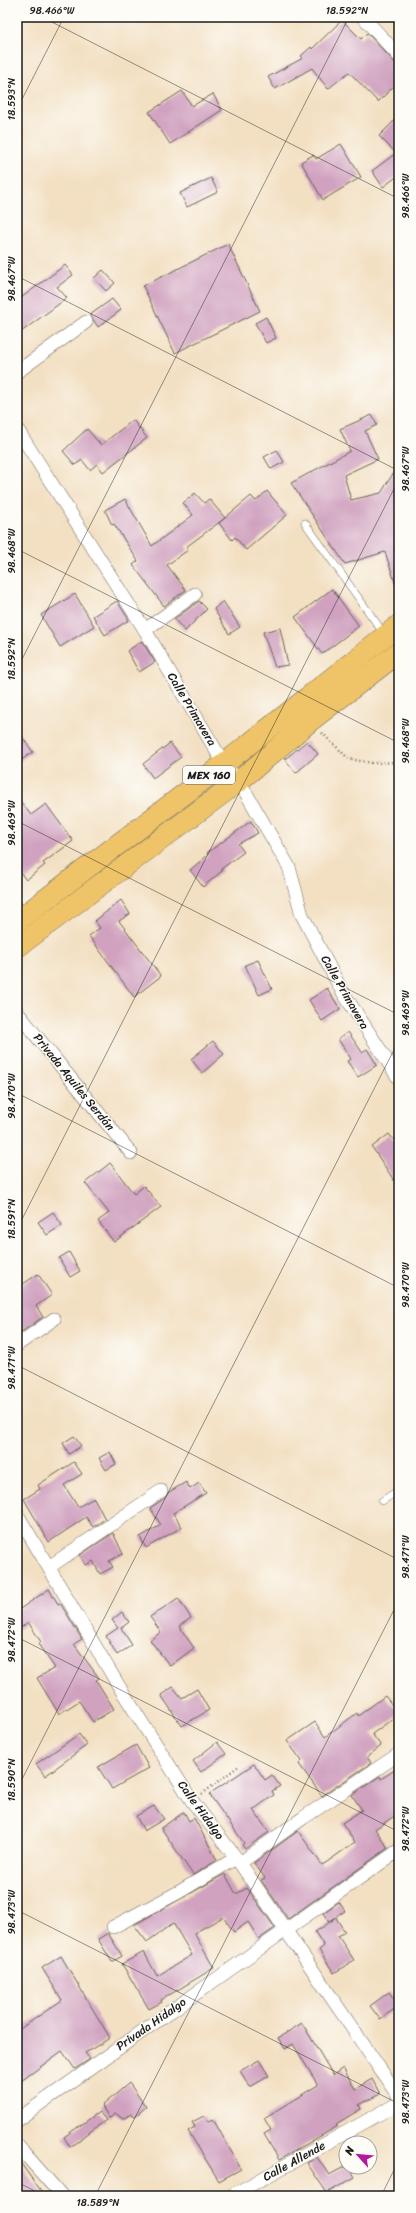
<svg xmlns="http://www.w3.org/2000/svg" width="416" height="2213" font-family="Sriracha,sans-serif">
<rect width="100%" height="100%" fill="#fdfcf7"/>
<filter id="ink" filterUnits="userSpaceOnUse"><feTurbulence type="fractalNoise" baseFrequency=".025" numOctaves="2"/><feDisplacementMap in="SourceGraphic" scale="8" xChannelSelector="R" yChannelSelector="G"/><feConvolveMatrix kernelMatrix="1 2 1 2 8 2 1 2 1" color-interpolation-filters="sRGB"/></filter>
<filter id="wash" filterUnits="userSpaceOnUse"><feTurbulence type="fractalNoise" baseFrequency=".012" numOctaves="4" result="noise"/><feDisplacementMap in="SourceGraphic" scale="16" xChannelSelector="R" yChannelSelector="G"/><feGaussianBlur stdDeviation="0.9" result="paint"/><feColorMatrix in="noise" values="0 0 0 0 0 0 0 0 0 0 0 0 0 0 0 0 0 1.4 0 .05"/><feComposite in="paint" operator="in"/></filter>
<g filter="url(#wash)">
<rect width="100%" height="100%" fill="#f3e0c3"/>
<g id="blocks">
<!-- building -->
<g fill="#d0a2c0">
<path d="M342,20l19,19 6,-6 32,34v14l-21,21 -29,-30 -21,17 -16,-21 -37,21 -7,-12 35,-19 -2,-2 10,-9 1,2z"/>
<path d="M182,91l10,15 21,-12 9,16 -52,34 -21,-32z"/>
<path d="M399,116v59l-16,12 -11,-16 24,-18 -17,-17z"/>
<path d="M341,144l20,33 -38,23 -22,-38 12,-7 3,4z"/>
<path d="M211,178l7,14 -31,15 -7,-14z"/>
<path d="M228,244l32,67 -85,42 -32,-67z"/>
<path d="M65,265l8,10 -16,12 10,11 -50,37v-34z"/>
<path d="M103,270l12,13 -9,8 -12,-13z"/>
<path d="M112,299l9,11 -23,17 -8,-12z"/>
<path d="M266,317l10,21 -10,5 -11,-20z"/>
<path d="M372,415l5,10 -12,6 13,28 -34,16 7,25 30,-7 18,-29v123l-2,1 -12,-36 -40,12 -54,-81 59,-32 -10,-22z"/>
<path d="M133,420l14,18 -44,34 -6,-8 -7,6 -8,-10 -7,5 -12,-14 24,-22 14,16z"/>
<path d="M277,450l7,12 -13,7 -7,-12z"/>
<path d="M267,491l20,24 -41,35 -11,-13 -3,3 -13,-17 32,-27 5,5z"/>
<path d="M195,493l9,10 5,-4 16,19 -39,29 2,3 -21,15 19,25 -22,16 -31,-41 5,-4 -24,-37 -2,1 -7,-15 20,-11 27,47 41,-31 -10,-12z"/>
<path d="M332,589l27,37 -37,28 -27,-37z"/>
<path d="M75,594l19,32 -34,21 -19,-32z"/>
<path d="M117,601l12,19 -24,15 -12,-19z"/>
<path d="M199,601l8,8 -22,22 -11,-12z"/>
<path d="M223,601l17,26 -11,7 -15,-25z"/>
<path d="M280,628l8,37 -13,2 -12,-35z"/>
<path d="M142,641l13,21 -16,10 -12,-21z"/>
<path d="M17,730l16,22 -16,11z"/>
<path d="M307,741l11,13 -22,19 -11,-14z"/>
<path d="M170,743l11,14 -28,21 -10,-14z"/>
<path d="M17,797l14,18 15,-11 27,37 -30,22 2,2 -19,15 -9,-12z"/>
<path d="M251,821l7,12 -20,11 6,8 -23,17 1,2 -19,16 -13,-17 18,-15 -1,-2z"/>
<path d="M121,900l9,14 -11,7 42,55 -27,21 -45,-61 11,-8 -5,-7z"/>
<path d="M258,960l14,29 -13,6 -14,-30z"/>
<path d="M327,988l13,21 -18,12 -13,-21z"/>
<path d="M348,1032l14,20 5,-3 10,16 -19,12 -11,-16 4,-2 -13,-20z"/>
<path d="M213,1041l11,13 -22,19 -11,-14z"/>
<path d="M389,1134l5,6 5,-3v51l-27,-41z"/>
<path d="M110,1163l24,31 10,-8 17,21 -47,35 -16,-21 11,-8 -24,-30z"/>
<path d="M53,1212l9,13 -15,10 -9,-13z"/>
<path d="M69,1252l11,19 -10,6 -11,-19z"/>
<path d="M38,1274l14,21 -16,11 7,11 -26,18v-47z"/>
<path d="M74,1436l7,10 -12,8 -6,-11z"/>
<path d="M110,1452l6,12 -10,6 -7,-12z"/>
<path d="M74,1462l8,12 -18,11 14,22 16,-9 11,21 -12,8 -7,-10 -37,25 -25,-43 16,-10 -2,-4z"/>
<path d="M186,1482l4,7 9,-6 7,10 -33,20 9,14 -36,21 -6,-11 21,-12 -11,-17 15,-10 4,-6z"/>
<path d="M113,1533l10,21 -14,7 4,6 -13,7 -7,-13 -7,4 -6,-10z"/>
<path d="M49,1589l9,15 2,-1 22,36 -8,5 25,34 -3,2 18,29 -21,13 -14,-21 -20,13 -22,-36 18,-10 -17,-24 3,-2 -13,-20 -11,9v-20z"/>
<path d="M178,1598l13,20 -12,8 15,22 -24,18 -20,-26 11,-8 -11,-15z"/>
<path d="M122,1612l7,10 -8,6 11,17 -15,10 -11,-19 12,-8 -6,-8z"/>
<path d="M173,1687l9,11 15,-9 12,21 -27,16 -21,-31z"/>
<path d="M385,1696l14,18 -27,20 9,12 -14,11 4,6 -49,33 -23,-32 3,-3 -15,-20 28,-19 10,15 32,-24 1,3z"/>
<path d="M79,1734l8,11 -42,31 -9,-12z"/>
<path d="M217,1742l9,12 -25,18 -8,-11z"/>
<path d="M136,1745l13,23 -37,21 -14,-22z"/>
<path d="M254,1764l11,16 7,-5 8,11 -8,5 2,4 -21,15 16,22 -24,17 -3,-4 2,-2 -35,-49z"/>
<path d="M399,1767v46l-24,16 13,19 -100,71 -27,-39 4,-2 -11,-15 44,-32 24,34 5,-3 28,-20 -13,-19 20,-13 -10,-15 28,-19 1,3z"/>
<path d="M154,1806l10,13 -20,12 -8,-15z"/>
<path d="M184,1812l5,9 5,-3 23,42 -24,15 -32,-47z"/>
<path d="M225,1874l11,20 11,-6 28,40 -16,11 -11,-17 -14,10 -11,-15 -29,16 20,35 -53,32 1,2 -13,7 -27,-45 22,-12 13,24 35,-21 -19,-32 -26,19 -13,-17z"/>
<path d="M339,1902l6,9 -16,11 -6,-9z"/>
<path d="M336,1918l9,14 -7,4 16,24 -20,13 -15,-23 5,-4 -9,-14z"/>
<path d="M108,1933l14,23 -10,6 -14,-23z"/>
<path d="M61,1956l49,82 -25,15 5,6 -15,10 -13,-18 -45,33v-53l45,-31 -20,-32z"/>
<path d="M389,1992l10,14 -19,13 -10,-13z"/>
<path d="M302,2023l31,52 10,-7 12,21 17,-10 8,15 -21,11 2,4 -25,15 2,2 -59,34 -15,-26 7,-4 -7,-12 54,-33 -25,-41 -8,5 -7,-11z"/>
<path d="M259,2060l10,16 -19,11 -10,-16z"/>
<path d="M129,2083l17,24 -11,9 -4,-2 -8,5 -8,-6 -6,5 -7,-12z"/>
<path d="M99,2112l7,8 -36,27 -6,-10z"/>
<path d="M204,2116l4,6 5,-3 28,50 -22,12 -31,-50 7,-4 -3,-5z"/>
<path d="M317,2157l12,18 17,-9 3,1 6,10 -28,16 -20,-30z"/>
<path d="M17,2158l27,38h-27z"/>
</g>
</g>
</g>
<g filter="url(#ink)">
<use href="#blocks" fill-opacity="0" stroke="#676156" stroke-width="1"/>
<g fill="none" stroke-linecap="round" stroke-linejoin="round">
<!-- lane casing -->
<g stroke="#676156" stroke-width="8">
<g id="lane">
<path d="M305,523l80,112"/>
<path d="M382,1501l17,-11"/>
</g>
</g>
<!-- street casing -->
<g stroke="#676156" stroke-width="14">
<g id="street">
<path d="M363,17l36,39"/>
<path d="M17,372l69,-50"/>
<path d="M17,429l128,201 79,134 15,17 50,86 13,48 40,76 57,88"/>
<path d="M145,630l50,-36"/>
<path d="M17,1012l114,141"/>
<path d="M17,1345l37,-26"/>
<path d="M17,1514l103,174 72,113 48,62 159,234"/>
<path d="M49,1567l112,-76"/>
<path d="M240,1863l63,-45 96,-64"/>
<path d="M113,1927l66,-35 57,-34"/>
<path d="M17,2120l382,-270"/>
<path d="M17,2145l45,51"/>
<path d="M231,2196l168,-93"/>
</g>
</g>
<!-- primary casing -->
<g stroke="#676156" stroke-width="22">
<g id="primary">
<path d="M17,921l207,-157 175,-139"/>
<path d="M17,947l222,-166 71,-60 89,-69"/>
</g>
</g>
<!-- path -->
<g stroke="#676156" stroke-width="2.5" stroke-dasharray="1 3" stroke-linecap="butt">
<path d="M322,733l27,26 24,4 26,-1"/>
<path d="M202,1794l38,-29"/>
</g>
<!-- lane -->
<use href="#lane" stroke="#fff" stroke-width="7"/>
<!-- street -->
<use href="#street" stroke="#fff" stroke-width="13"/>
<!-- primary -->
<use href="#primary" stroke="#efc469" stroke-width="21"/>
</g>
</g>
<!-- ticks -->
<path fill="none" stroke="#1c1c1c" stroke-width="1" stroke-opacity="0.45" d="M42,17l357,182M17,109l47,-92M17,276l382,195M17,549l382,194M17,669l332,-652M17,821l382,194M17,1093l382,195M17,1229l382,-750M17,1365l382,195M17,1637l382,195M17,1789l382,-749M17,1910l382,194M17,2182l28,14M95,2196l304,-596M381,2196l18,-36"/>
<g text-anchor="middle" stroke-width="3" stroke-linejoin="round" paint-order="stroke">
<!-- shield labels -->
<rect fill="#fdfcf7" stroke="#605f5e" stroke-width="1" x="183" y="766" width="52" height="18" rx="3"/>
<g font-size="11" font-weight="bold" fill="#1c1c1c">
<text x="209" y="779">MEX 160</text>
</g>
<!-- street labels -->
<g font-size="12" fill="#1c1c1c" stroke="#fdfcf7">
<text transform="translate(192 709) rotate(59)" y="4">Calle Primavera</text>
<text transform="translate(345 992) rotate(60)" y="4">Calle Primavera</text>
<text transform="translate(74 1082) rotate(51)" y="4">Privada Aquiles Serdán</text>
<text transform="translate(201 1810) rotate(54)" y="4">Calle Hidalgo</text>
<text transform="translate(151 2024) rotate(-35)" y="4">Privada Hidalgo</text>
<text transform="translate(294 2161) rotate(-29)" y="4">Calle Allende</text>
</g>
</g>
<!-- margin -->
<rect width="416" height="2213" fill="none" stroke="#fdfcf7" stroke-width="44"/>
<!-- north arrow -->
<g transform="translate(358 2155) rotate(297)"><circle r="19" fill="#fdfcf7" stroke="#a3a29f"/>
<path d="M0-3L7 15L0 10L-7 15Z" fill="#b5179e"/>
<text y="-6" font-size="11" font-weight="bold" text-anchor="middle" fill="#1c1c1c">N</text>
</g>
<rect x="22" y="22" width="372" height="2169" fill="none" stroke="#1c1c1c" stroke-width="1.5"/>
<g font-size="10" text-anchor="middle" fill="#1c1c1c">
<text x="52" y="14">98.466°W</text>
<text x="347" y="14">18.592°N</text>
<text transform="translate(11 99) rotate(-90)" y="4">18.593°N</text>
<text transform="translate(405 196) rotate(-90)" y="4">98.466°W</text>
<text transform="translate(11 279) rotate(-90)" y="4">98.467°W</text>
<text transform="translate(405 469) rotate(-90)" y="4">98.467°W</text>
<text transform="translate(11 551) rotate(-90)" y="4">98.468°W</text>
<text transform="translate(11 659) rotate(-90)" y="4">18.592°N</text>
<text transform="translate(405 741) rotate(-90)" y="4">98.468°W</text>
<text transform="translate(11 823) rotate(-90)" y="4">98.469°W</text>
<text transform="translate(405 1013) rotate(-90)" y="4">98.469°W</text>
<text transform="translate(11 1096) rotate(-90)" y="4">98.470°W</text>
<text transform="translate(11 1219) rotate(-90)" y="4">18.591°N</text>
<text transform="translate(405 1285) rotate(-90)" y="4">98.470°W</text>
<text transform="translate(11 1368) rotate(-90)" y="4">98.471°W</text>
<text transform="translate(405 1557) rotate(-90)" y="4">98.471°W</text>
<text transform="translate(11 1640) rotate(-90)" y="4">98.472°W</text>
<text transform="translate(11 1780) rotate(-90)" y="4">18.590°N</text>
<text transform="translate(405 1829) rotate(-90)" y="4">98.472°W</text>
<text transform="translate(11 1912) rotate(-90)" y="4">98.473°W</text>
<text transform="translate(405 2102) rotate(-90)" y="4">98.473°W</text>
<text x="98" y="2206">18.589°N</text>
</g>
</svg>
